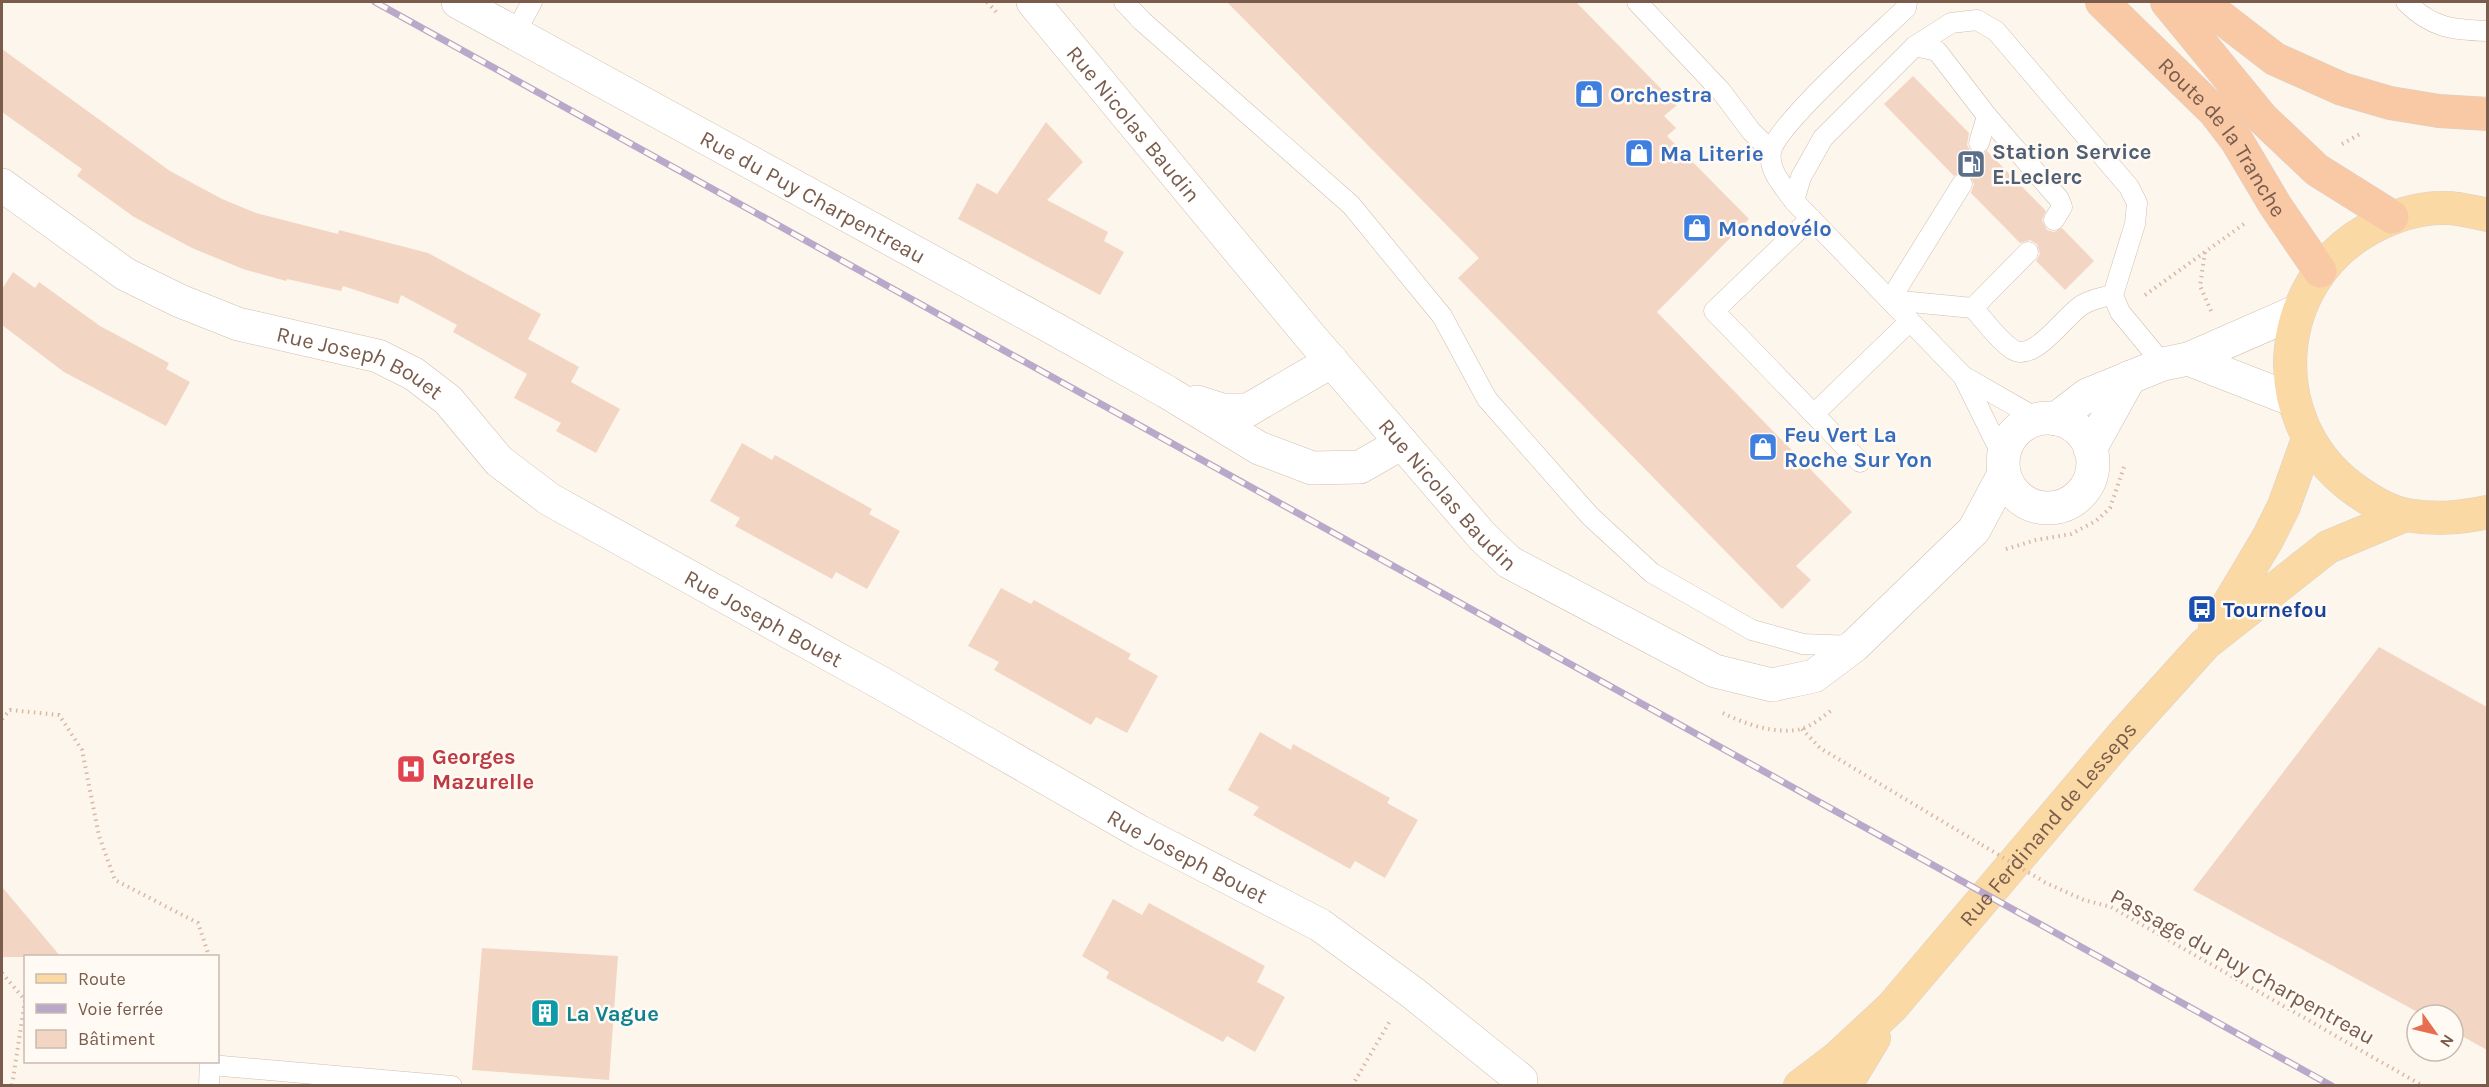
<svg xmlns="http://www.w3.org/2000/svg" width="2489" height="1087" font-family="Karla,sans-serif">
<rect width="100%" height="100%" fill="#fdf6ec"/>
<!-- building -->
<g fill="#f3d5c3">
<path d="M1227,2h349l101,103 -13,11 12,12 -9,8 82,83 -92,93 195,200 -56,54 15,14 -29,29 -324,-331 21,-20z"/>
<path d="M2,49l168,122 52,28 34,14 82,21 1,-4 89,23 113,61 -13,25 51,28 -8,15 49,27 -24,44 -40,-22 5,-8 -47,-25 13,-24 -74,-42 4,-7 -56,-30 -3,9 -55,-18 -2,5 -54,-12 -1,2 -43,-12 -51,-21 -58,-31 -57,-41 5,-7 -80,-57z"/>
<path d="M1913,76l56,57 -2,12 4,7 10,3 6,-4 59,60 -4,9 5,10 7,2 8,-4 32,33 -29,29 -29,-29 4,-7 -3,-10 -7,-4 -10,3 -49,-50 3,-9 -5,-10 -7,-2 -8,4 -70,-72z"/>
<path d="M1046,122l37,40 -36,38 61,32 -4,9 20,11 -24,43 -142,-76 19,-36 20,11z"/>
<path d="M13,272l22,16 4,-6 61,44 69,37 -3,6 24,13 -24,44 -102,-54 -62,-47v-36z"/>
<path d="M742,443l30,17 3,-5 97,54 -3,5 31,17 -33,58 -31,-17 -4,7 -97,-53 5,-8 -30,-17z"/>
<path d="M1001,588l30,16 3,-4 97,54 -3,5 30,17 -31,57 -31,-16 -5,8 -97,-55 5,-8 -31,-16z"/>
<path d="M2379,647l108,60v343l-34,-19v-16h-30l-230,-125z"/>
<path d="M1260,732l31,18 2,-6 97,54 -3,5 31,17 -33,58 -30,-17 -5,8 -97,-54 6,-8 -31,-17z"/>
<path d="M2,887l59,70h-59z"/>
<path d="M1113,899l29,16 7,-12 116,63 -8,16 28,15 -30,55 -28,-16 -4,6 -117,-64 3,-6 -27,-16z"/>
<path d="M482,948l136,8 -9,124 -137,-10z"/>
</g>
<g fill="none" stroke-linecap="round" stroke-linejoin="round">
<!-- service casing -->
<g stroke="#d1beb0" stroke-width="21">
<g id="service">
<path d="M1124,2l18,19 209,184 91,111 45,83 103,117 62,57 100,57 51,14 51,2"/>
<path d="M1637,2l84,89 30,40 20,20"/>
<path d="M1907,2l-1,6c-25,24 -130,117 -135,144 -3,19 13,35 23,49l169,175 75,43"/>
<path d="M2406,2c26,26 46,28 82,29"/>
<path d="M515,33l17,-31"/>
<path d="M1915,46l22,5 50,65 72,83 3,8 -8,13"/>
<path d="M1979,143l8,-27"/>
<path d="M1962,184l-72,116 83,8"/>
<path d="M1794,201l7,-24 22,-39 92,-92 36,-23 26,-3 19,11 133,156 8,16 -2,21 -22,71 7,17 43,52"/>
<path d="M1811,218l-97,93 146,151"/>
<path d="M2028,252l-55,56c12,13 25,32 39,41 22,15 52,-33 70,-44 10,-6 20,-8 31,-10"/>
<path d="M1963,376l40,81"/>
<path d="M1814,414l96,-93"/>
<path d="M211,1065l241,21"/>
<path d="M209,1086l1,-24"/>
</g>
</g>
<!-- minor casing -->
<g stroke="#d1beb0" stroke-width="34">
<g id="minor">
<path id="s1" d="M458,2l595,326 114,64 92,56 53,20 48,-1 42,-24"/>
<path id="s2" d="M1033,2l276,333 173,201 27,26 206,109 57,14 42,-9 40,-30 120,-116 30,-56"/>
<path id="s3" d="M2,185l123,89 55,27 58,23 140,32 36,18 34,26 51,61 50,38 332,184 259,149 180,93 93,68 108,87"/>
<path d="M2188,359l105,41"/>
<path d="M1197,402l25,8h26l84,-49"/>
<circle cx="2048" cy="463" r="45"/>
<path d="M2056,419l31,-24 76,-31 25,-5 110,-48"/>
<path d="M2090,449l40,-72"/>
</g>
</g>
<!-- primary casing -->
<g stroke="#dad1cd" stroke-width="34">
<g id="primary">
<path d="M2488,215c-15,-3 -31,-8 -46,-7 -25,0 -51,9 -73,21 -97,54 -106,190 -19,257 16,12 36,25 56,29 29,5 53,3 82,-3"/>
<path d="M2215,627l53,-89 16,-32 24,-67"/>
<path id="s4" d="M1800,1086l37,-28 55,-51 229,-270 84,-93 123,-97 77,-32"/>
<path d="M1845,1086l29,-48"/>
</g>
</g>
<!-- trunk casing -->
<g stroke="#dad1cd" stroke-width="34">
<g id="trunk">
<path id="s5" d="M2102,2l112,109 23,30 38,64 45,66"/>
<path d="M2167,2l95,116 55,52 75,47"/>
<path d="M2201,2l74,57 67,30 48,14 49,8 49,3"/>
</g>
</g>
<!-- path -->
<g stroke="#d9b8a5" stroke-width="4" stroke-dasharray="1.5 4.5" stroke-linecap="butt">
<path d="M987,2l11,12"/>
<path d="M2342,144l20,-11"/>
<path d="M2145,295l60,-43"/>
<path d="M2211,311l-11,-25 5,-34 39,-28"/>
<path d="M2006,549l30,-9 35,-6 25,-13 14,-13 14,-41"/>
<path d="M1723,713c22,11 53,22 78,16 10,-2 24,-14 32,-20"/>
<path d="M2,719l8,-9 49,5 23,35 17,86 16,44 83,43 11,33"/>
<path d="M1802,729l18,19 162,97"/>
<path d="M2044,882l40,18 27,7 312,179"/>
<path d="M2,973l23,27 -13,86"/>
<path d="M1352,1086l38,-65"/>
</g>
<!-- service -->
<use href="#service" stroke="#fff" stroke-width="20"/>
<!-- minor -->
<use href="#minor" stroke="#fff" stroke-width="33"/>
<!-- primary -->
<use href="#primary" stroke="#fbd9a5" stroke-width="33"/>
<!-- trunk -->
<use href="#trunk" stroke="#f9c8a4" stroke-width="33"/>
<!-- rail casing -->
<g stroke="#b9a8c9" stroke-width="7">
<path id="rail" d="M375,2l1957,1084"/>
</g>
<!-- rail -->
<use href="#rail" stroke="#fffaf3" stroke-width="4.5" stroke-dasharray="14" stroke-linecap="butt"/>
<!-- path-bridge -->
<path stroke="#d9b8a5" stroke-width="4" stroke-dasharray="1.5 4.5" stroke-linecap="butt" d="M1982,845l61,36"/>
</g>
<!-- icons -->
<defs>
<g id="shop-square" transform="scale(1.5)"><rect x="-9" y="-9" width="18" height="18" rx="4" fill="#3f7fe0" stroke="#fffaf3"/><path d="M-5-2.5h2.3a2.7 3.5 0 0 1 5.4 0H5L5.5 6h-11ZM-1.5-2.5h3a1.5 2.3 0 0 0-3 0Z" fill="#fff"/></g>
<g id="fuel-square" transform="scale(1.5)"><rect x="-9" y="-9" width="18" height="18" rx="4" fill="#5c6f8a" stroke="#fffaf3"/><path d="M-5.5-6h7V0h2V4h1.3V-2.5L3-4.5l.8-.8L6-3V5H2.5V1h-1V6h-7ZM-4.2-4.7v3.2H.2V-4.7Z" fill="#fff"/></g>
<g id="bus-square" transform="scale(1.5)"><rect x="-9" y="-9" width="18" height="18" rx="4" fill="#1a4fb4" stroke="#fffaf3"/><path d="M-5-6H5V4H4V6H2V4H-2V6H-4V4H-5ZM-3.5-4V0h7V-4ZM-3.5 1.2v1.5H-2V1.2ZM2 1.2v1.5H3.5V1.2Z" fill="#fff"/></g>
<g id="hospital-square" transform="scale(1.5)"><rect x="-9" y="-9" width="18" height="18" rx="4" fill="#e0444e" stroke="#fffaf3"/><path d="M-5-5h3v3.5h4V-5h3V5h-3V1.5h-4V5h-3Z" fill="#fff"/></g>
<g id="building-square" transform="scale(1.5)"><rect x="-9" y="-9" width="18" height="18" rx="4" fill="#0f9aa8" stroke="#fffaf3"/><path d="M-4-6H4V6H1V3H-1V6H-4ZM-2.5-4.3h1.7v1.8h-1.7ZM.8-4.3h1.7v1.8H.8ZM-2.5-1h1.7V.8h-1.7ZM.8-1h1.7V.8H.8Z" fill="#fff"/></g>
</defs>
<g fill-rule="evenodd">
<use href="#shop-square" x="1589" y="94"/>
<use href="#shop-square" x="1639" y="153"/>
<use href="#fuel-square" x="1971" y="164"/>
<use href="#shop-square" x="1697" y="228"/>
<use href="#shop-square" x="1763" y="447"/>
<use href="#bus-square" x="2202" y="609"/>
<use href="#hospital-square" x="411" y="769"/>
<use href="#building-square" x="545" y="1013"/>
</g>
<g text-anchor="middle" stroke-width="5" stroke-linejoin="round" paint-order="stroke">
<!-- shop labels -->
<g font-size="22" font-weight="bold" fill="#366cbe" stroke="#fffaf3" text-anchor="start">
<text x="1610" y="102">Orchestra</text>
<text x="1660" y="161">Ma Literie</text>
<text x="1718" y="236">Mondovélo</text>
<text x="1784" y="442">Feu Vert La<tspan x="1784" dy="25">Roche Sur Yon</tspan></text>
</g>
<!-- street labels -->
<g font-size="22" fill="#7a5c4d" stroke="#fffaf3">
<text dy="8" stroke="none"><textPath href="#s2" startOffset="158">Rue Nicolas Baudin</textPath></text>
<text dy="8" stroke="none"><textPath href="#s5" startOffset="182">Route de la Tranche</textPath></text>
<text dy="8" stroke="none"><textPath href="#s1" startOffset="405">Rue du Puy Charpentreau</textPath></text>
<text dy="8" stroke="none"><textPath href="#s3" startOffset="404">Rue Joseph Bouet</textPath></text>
<text dy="8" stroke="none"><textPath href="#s2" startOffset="644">Rue Nicolas Baudin</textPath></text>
<text dy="8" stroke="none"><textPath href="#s3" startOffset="890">Rue Joseph Bouet</textPath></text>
<text dy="8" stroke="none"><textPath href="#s4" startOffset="362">Rue Ferdinand de Lesseps</textPath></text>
<text dy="8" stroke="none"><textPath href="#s3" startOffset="1376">Rue Joseph Bouet</textPath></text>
<text transform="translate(2243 966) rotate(29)" y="8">Passage du Puy Charpentreau</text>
</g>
<!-- service labels -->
<g font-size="22" font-weight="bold" fill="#4e5e75" stroke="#fffaf3" text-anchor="start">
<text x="1992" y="159">Station Service<tspan x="1992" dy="25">E.Leclerc</tspan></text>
</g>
<!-- transit labels -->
<g font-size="22" font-weight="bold" fill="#164399" stroke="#fffaf3" text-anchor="start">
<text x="2223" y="617">Tournefou</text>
</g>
<!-- health labels -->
<g font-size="22" font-weight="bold" fill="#be3a42" stroke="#fffaf3" text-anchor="start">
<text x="432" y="764">Georges<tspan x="432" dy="25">Mazurelle</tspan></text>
</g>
<!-- culture labels -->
<g font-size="22" font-weight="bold" fill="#0d838f" stroke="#fffaf3" text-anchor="start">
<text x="566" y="1021">La Vague</text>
</g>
</g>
<!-- border -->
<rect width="2489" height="1087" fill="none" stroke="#7a5c4d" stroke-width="6"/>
<!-- legend -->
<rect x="24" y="955" width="195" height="108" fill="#fffaf3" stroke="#cabbb1" stroke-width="1.5"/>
<rect x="36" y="974" width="30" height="9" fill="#fbd9a5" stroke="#cabbb1" stroke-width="1.5"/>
<text x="78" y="985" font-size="18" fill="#7a5c4d">Route</text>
<rect x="36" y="1004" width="30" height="9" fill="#b9a8c9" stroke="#cabbb1" stroke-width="1.5"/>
<text x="78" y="1015" font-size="18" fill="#7a5c4d">Voie ferrée</text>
<rect x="36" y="1030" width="30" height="18" fill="#f3d5c3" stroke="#cabbb1" stroke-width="1.5"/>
<text x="78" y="1045" font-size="18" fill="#7a5c4d">Bâtiment</text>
<!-- north arrow -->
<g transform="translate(2435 1033) rotate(124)"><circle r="28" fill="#fffaf3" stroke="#cabbb1" stroke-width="1.5"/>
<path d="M0-4.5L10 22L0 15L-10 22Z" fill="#e76f51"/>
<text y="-9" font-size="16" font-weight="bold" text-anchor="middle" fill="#7a5c4d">N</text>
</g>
</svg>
